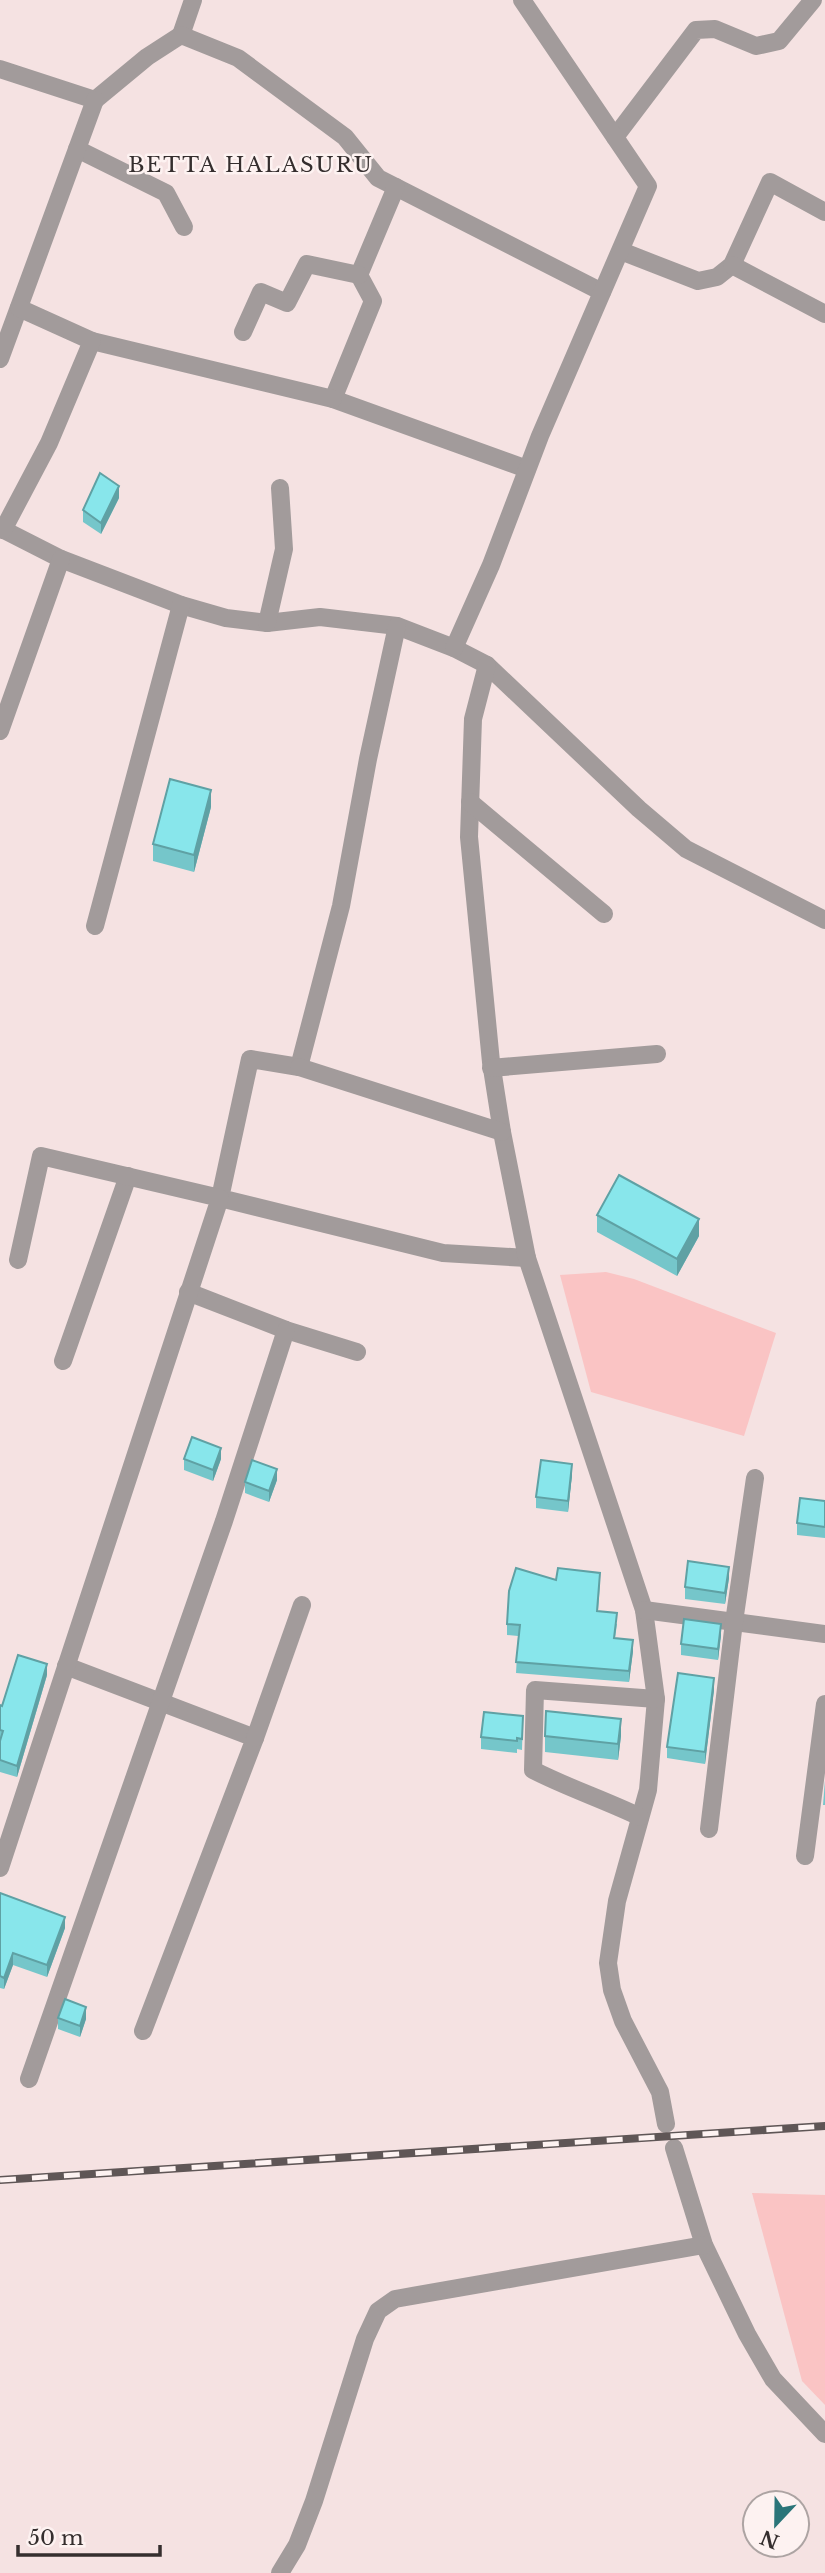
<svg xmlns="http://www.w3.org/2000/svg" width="825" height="2573" font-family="'Libre Baskerville',serif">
<rect width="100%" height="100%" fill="#f5e2e2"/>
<!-- green -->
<g fill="#fac4c4">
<path d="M606,1272l28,7 142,54 -32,103 -153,-44 -31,-117z"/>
<path d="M752,2193l73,2v210l-23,-24z"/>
</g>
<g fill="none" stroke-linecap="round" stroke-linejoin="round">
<!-- minor -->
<g stroke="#a29b9b" stroke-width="18">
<path d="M181,35l12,-35"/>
<path d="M0,69l95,31 52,-43 34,-22 57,23 107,79 33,41 224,114"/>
<path d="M615,137l81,-107 19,-1 41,17 23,-5 34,-41"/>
<path d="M77,149l89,44 18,34"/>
<path d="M396,187l-37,88 14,26 -40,98 194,70"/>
<path d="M621,251l77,30 19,-4 15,-12 38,-83 55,30"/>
<path d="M732,265l93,49"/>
<path d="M243,332l18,-40 26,11 20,-39 52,11"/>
<path d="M92,341l241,58"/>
<path d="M0,359l95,-259"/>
<path d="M0,528l61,31 120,46 45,13 41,5 53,-6 77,9 57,22 33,17 152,144 47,40 139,71"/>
<path d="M3,530l46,-87 43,-102 -73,-33"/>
<path d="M267,623l17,-74 -4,-61"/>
<path d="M397,626l-29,133 -27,147 -42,161 -49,-8 -30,139 223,55 84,5"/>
<path d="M454,648l37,-83 49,-129 108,-250 -126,-186"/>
<path d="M487,665l-14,54 -4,118 22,225 11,70 25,126 117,352 12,89 -8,91 -31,111 -9,62 4,27 11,31 37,71 6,32"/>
<path d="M0,731l61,-172"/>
<path d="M470,802l134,112"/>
<path d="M95,926l86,-321"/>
<path d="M299,1067l203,65"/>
<path d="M491,1068l166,-14"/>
<path d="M188,1292l98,38 71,22"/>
<path d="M63,1361l65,-185"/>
<path d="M644,1610l181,24"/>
<path d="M66,1666l189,72 -112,293"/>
<path d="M255,1738l47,-133"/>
<path d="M640,1817c-35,-17 -72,-29 -107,-47l2,-80 121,9"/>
<path d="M709,1829l25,-207 21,-144"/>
<path d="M805,1856l20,-152"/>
<path d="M0,1868l220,-670 -179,-42 -23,104"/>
<path d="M29,2079l195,-558 62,-191"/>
<path d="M674,2148l30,97 43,89 26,45 52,55"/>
<path d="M280,2573l17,-28 17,-44 51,-162 13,-28 17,-12 309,-54"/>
</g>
<!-- rail casing -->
<g stroke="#5f5656" stroke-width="8">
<path id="rail" d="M0,2180l825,-54"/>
</g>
<!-- rail -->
<use href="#rail" stroke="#fdf2f1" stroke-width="5" stroke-dasharray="16" stroke-linecap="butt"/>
</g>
<!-- wall -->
<g fill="#75c6ca">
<path d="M119,498l-18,36 -18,-12v-12z"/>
<path d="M211,807l-17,65 -41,-11v-17z"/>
<path d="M597,1215l102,21 -22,40 -80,-44z"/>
<path d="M184,1459h37l-8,22 -29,-11z"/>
<path d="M572,1475l-4,37 -32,-4v-11z"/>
<path d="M277,1480l-8,22 -24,-9v-11z"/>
<path d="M825,1501v37l-28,-3v-12z"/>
<path d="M729,1578l-4,26 -40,-5v-12z"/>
<path d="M556,1580l44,4 -2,27 19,13 -2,14 18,13 -4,31 -113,-9 2,-37 -11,-1v-11z"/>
<path d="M721,1635l-3,25 -37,-5v-11z"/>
<path d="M47,1675l-30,102 -17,-5v-67l2,1z"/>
<path d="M714,1690l-9,74 -38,-6v-11z"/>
<path d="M523,1716l-1,34 -5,-1v4l-36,-4v-12z"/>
<path d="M545,1736h76l-3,24 -73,-8z"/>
<path d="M825,1780v25h-2z"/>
<path d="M0,1893l65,35 -18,49 -34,-12 -9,24 -4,-1z"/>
<path d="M58,2018l28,1 -6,18 -22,-8z"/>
</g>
<!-- shaded-wall -->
<g fill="#5fa1a4">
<path d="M119,486v12l-18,36v-11z"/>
<path d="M211,790v17l-17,65v-17z"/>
<path d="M699,1219v17l-22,40v-17z"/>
<path d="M221,1448v11l-8,22v-11z"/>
<path d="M572,1464v11l-4,37v-11z"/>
<path d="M277,1469v11l-8,22v-11z"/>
<path d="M729,1567v11l-4,26v-11z"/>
<path d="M721,1624v11l-3,25v-11z"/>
<path d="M633,1640v11l-4,31v-11z"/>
<path d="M47,1664v11l-30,102v-11z"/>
<path d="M714,1678v12l-9,74v-12z"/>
<path d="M621,1719v17l-3,24v-16z"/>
<path d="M65,1917v11l-18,49v-12z"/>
<path d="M13,1953v12l-9,24v-11z"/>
<path d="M86,2007v12l-6,18v-11z"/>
</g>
<!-- building -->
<g fill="#88e6eb" stroke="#5fa1a4" stroke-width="2">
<path d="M100,473l19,13 -18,37 -18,-13z"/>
<path d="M170,779l41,11 -17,65 -41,-11z"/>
<path d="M619,1175l80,44 -22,40 -80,-44z"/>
<path d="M192,1437l29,11 -8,22 -29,-11z"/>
<path d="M252,1460l25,9 -8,22 -24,-9z"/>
<path d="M541,1460l31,4 -4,37 -32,-4z"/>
<path d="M800,1498l25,3v26l-28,-4z"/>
<path d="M688,1561l41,6 -4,26 -40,-6z"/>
<path d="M516,1568l40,12 2,-12 42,5 -3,38 20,2 -3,25 19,2 -4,31 -113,-9 4,-37 -13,-1 2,-33z"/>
<path d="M684,1619l37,5 -3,25 -37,-5z"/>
<path d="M18,1655l29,9 -30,102 -17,-6v-19l3,-10 -3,-1v-25l2,1z"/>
<path d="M678,1673l36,5 -9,74 -38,-5z"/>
<path d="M546,1711l75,8 -3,25 -73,-8z"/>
<path d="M484,1712l39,4 -1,23 -5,-1v3l-36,-4z"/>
<path d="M0,1893l65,24 -18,48 -34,-12 -9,25 -4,-2z"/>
<path d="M65,1999l21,8 -6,19 -22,-8z"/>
</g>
<g text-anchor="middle" stroke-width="5" stroke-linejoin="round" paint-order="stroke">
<!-- quarter labels -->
<g font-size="21" letter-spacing="2" fill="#352e2e" stroke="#fdf2f1">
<text x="251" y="172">BETTA HALASURU</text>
</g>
</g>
<!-- north arrow -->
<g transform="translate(776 2524) rotate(202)"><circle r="33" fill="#fdf2f1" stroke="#ada4a3" stroke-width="2"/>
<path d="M0-5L12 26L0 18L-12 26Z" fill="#2b7579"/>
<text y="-10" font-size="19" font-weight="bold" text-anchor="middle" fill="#352e2e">N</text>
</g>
<!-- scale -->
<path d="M18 2545v10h142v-10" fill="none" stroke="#352e2e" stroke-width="3.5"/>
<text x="28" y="2545" font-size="21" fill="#352e2e" stroke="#fdf2f1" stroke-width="5" paint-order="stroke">50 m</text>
</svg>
